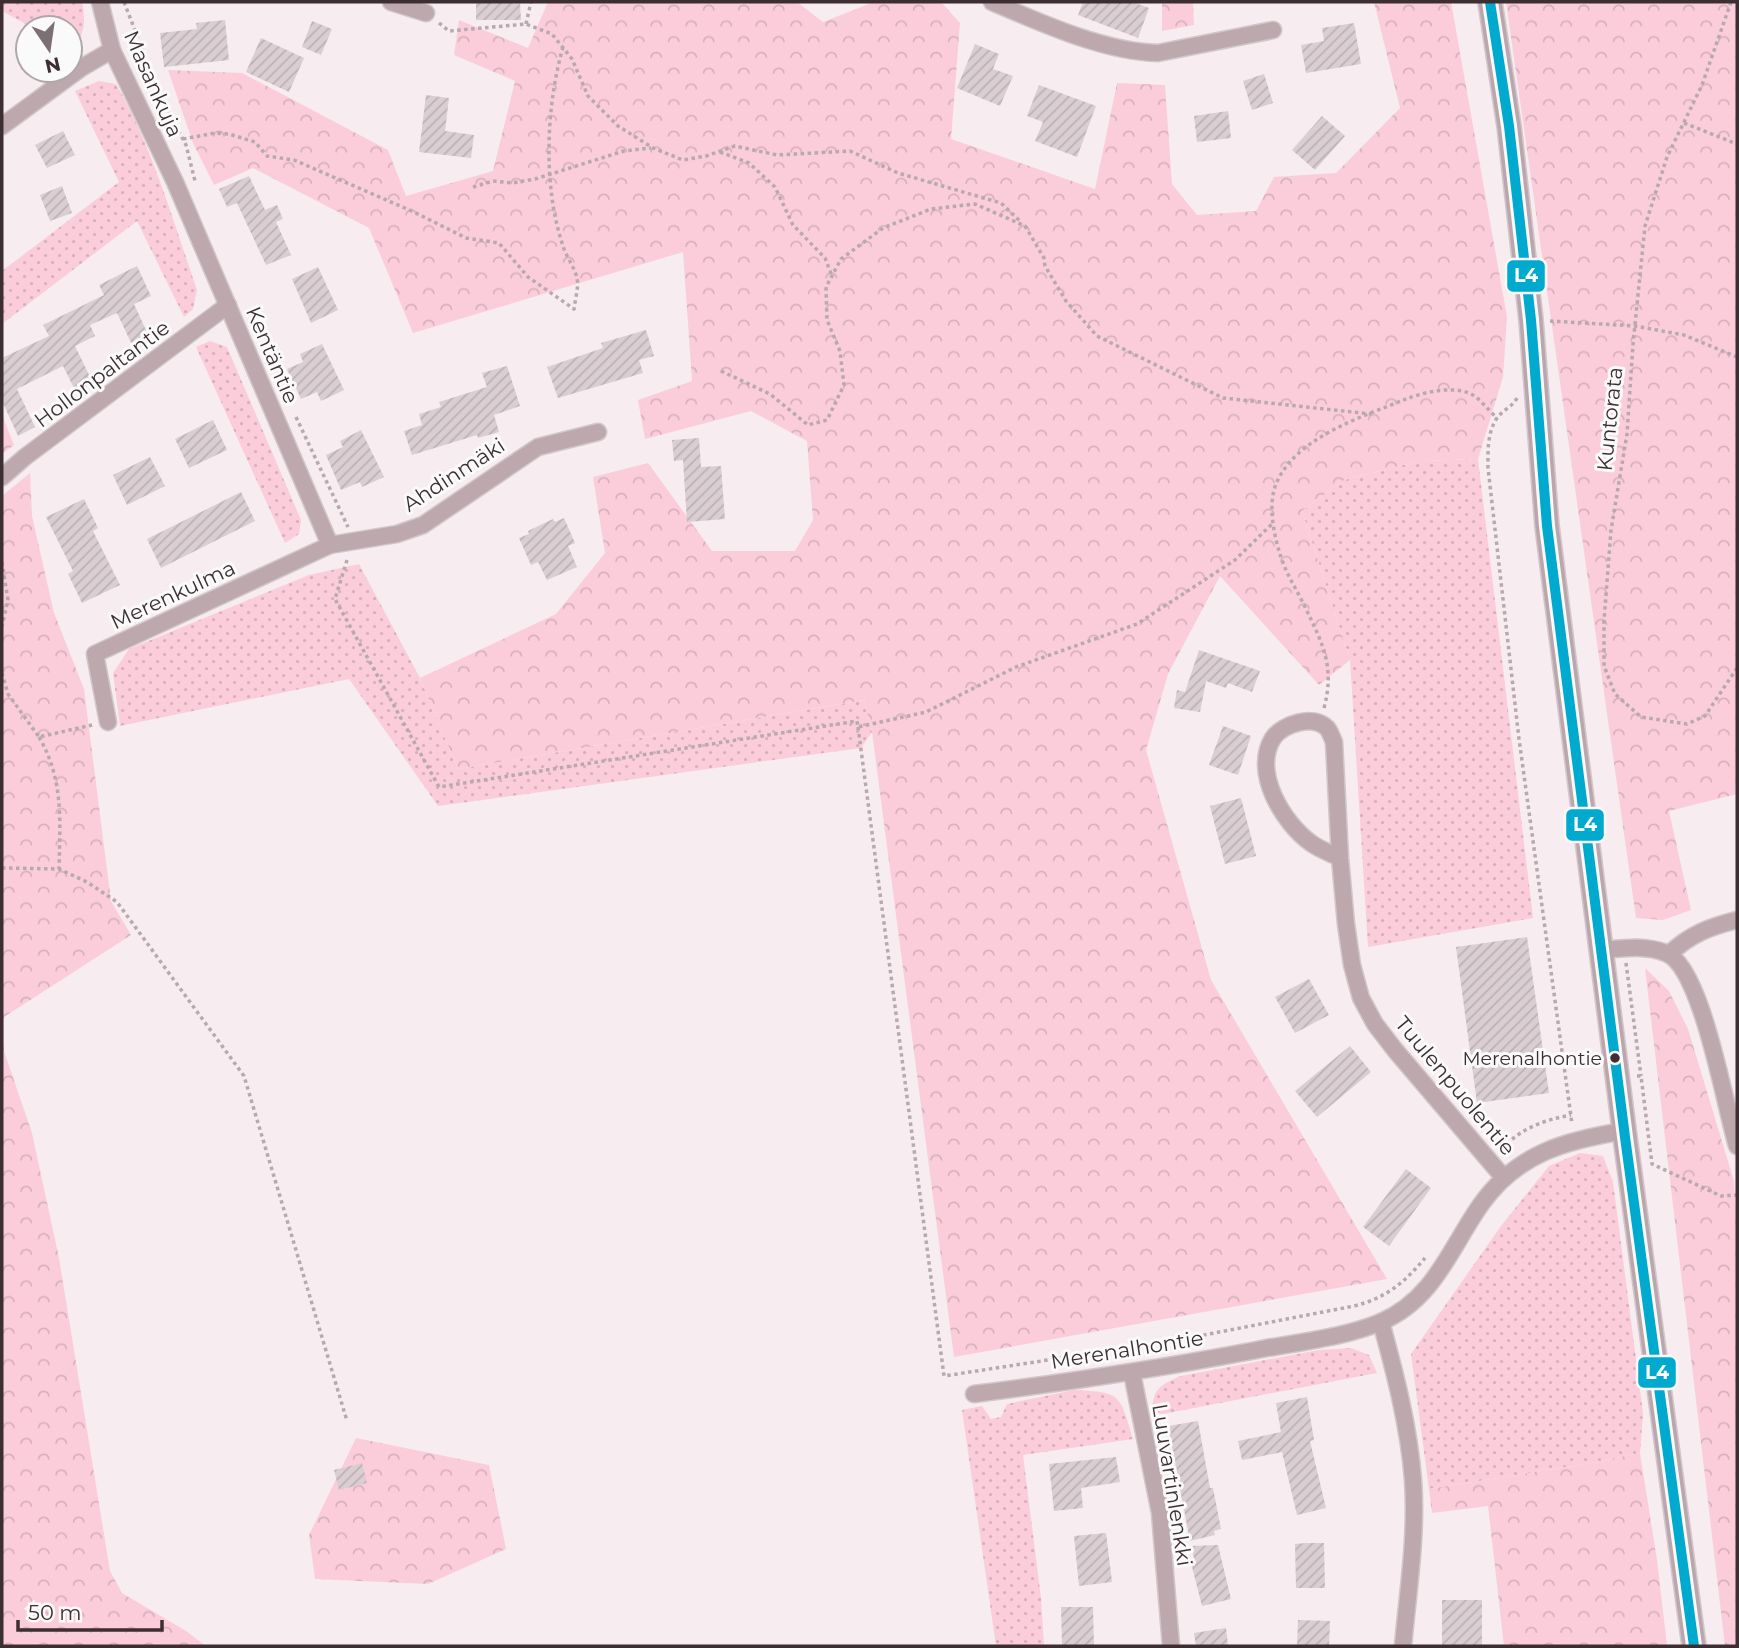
<svg xmlns="http://www.w3.org/2000/svg" width="1739" height="1648" font-family="Montserrat,sans-serif">
<defs>
<pattern id="green-dots" width="8" height="8" patternUnits="userSpaceOnUse" patternTransform="scale(1.75)"><rect width="8" height="8" fill="#fbcddb"/><path d="M2 2h.1M6 6h.1" fill="none" stroke="#d8b0bc" stroke-width="1.8" stroke-linecap="round"/></pattern>
<pattern id="forest-crowns" width="20" height="18" patternUnits="userSpaceOnUse" patternTransform="scale(1.75)"><rect width="20" height="18" fill="#fbcddb"/><path d="M2 6a3 3 0 1 1 6 0M12 15a3 3 0 1 1 6 0" fill="none" stroke="#d8b0bc"/></pattern>
<pattern id="building-hatch" width="6" height="6" patternUnits="userSpaceOnUse" patternTransform="scale(1.75)"><rect width="6" height="6" fill="#daced2"/><path d="M-1 1l2-2M0 6l6-6M5 7l2-2" fill="none" stroke="#bcb1b5"/></pattern>
</defs>
<rect width="100%" height="100%" fill="#f7ecef"/>
<!-- green -->
<g fill="url(#green-dots)">
<path d="M2,2h80c4,20 3,35 -12,50v-24h-37l-31,-17z"/>
<path d="M99,81l17,3c37,64 57,137 81,206l-4,19 -9,8 -47,-96 -135,103v-53l117,-89 -44,-91z"/>
<path d="M210,341l17,6 74,173 -2,14 -14,9 -89,-196z"/>
<path d="M1478,459l55,459 -165,29 -18,-287 -48,-149 42,-31 75,-19z"/>
<path d="M359,564l61,114 38,91 406,-69 8,32 -11,16 -423,58 -89,-127 -229,47 -7,-53 16,-24 180,-74z"/>
<path d="M1580,1153l23,3 10,26 30,231 -3,40 -54,11 -157,25 -18,-135 90,-128 48,-60z"/>
<path d="M1351,1348l18,7 8,18 -214,41 -11,-2c1,-24 8,-27 29,-36l138,-26z"/>
<path d="M1074,1390c48,2 46,5 59,49l-110,16 18,143 3,48h-48l-34,-236 20,-4 9,13 10,-2 6,-13z"/>
</g>
<!-- forest -->
<g fill="url(#forest-crowns)">
<path d="M548,2h249l26,20 51,-20h67l19,21 -9,116 144,50 22,-106 48,2 7,99 25,31 59,-4 18,-34 62,-4 64,-65 -26,-106h77l56,315 -4,60 -25,82 -59,2 -75,19 -42,31 48,149 -31,25 -99,-109 -52,98 -22,76 65,230 176,299 -433,78 -82,-625 -8,-32 -406,69 -38,-91 136,-64 49,-61 -12,-76 55,-14 64,88h83l18,-31 -6,-79 -56,-30 -106,28 -7,-39 54,-19 -9,-129 -270,81 -44,-105 -116,-60 -39,17 -21,-42 -25,-73 74,3 146,77 18,46 87,-25 22,-90 -61,-26 5,-35 69,28z"/>
<path d="M1162,2h31l1,23 -32,6z"/>
<path d="M1506,2h231v792l-68,17 22,99 -28,10 -27,-2z"/>
<path d="M2,415l12,30 -12,9z"/>
<path d="M30,473l2,43 22,97 30,76 27,212 20,34 -127,82v34l28,82 27,125 51,313 12,22 64,38 20,15h-204v-1150z"/>
<path d="M1645,968l24,23 19,38 46,152 3,66v399h-12z"/>
<path d="M356,1438l133,27 17,84 -78,35 -113,-5 -6,-44z"/>
<path d="M1640,1453l17,107 10,86h-163l-16,-140 -56,7 -3,-24 157,-25z"/>
</g>
<!-- building -->
<g fill="url(#building-hatch)">
<path d="M476,2h44l1,18h-45z"/>
<path d="M1083,2h50l16,6 -11,30 -60,-23z"/>
<path d="M225,20l4,40 -65,7 -4,-34 37,-4 -1,-6z"/>
<path d="M312,21l20,8 -11,26 -19,-8z"/>
<path d="M1354,23l7,41 -55,9 -5,-28 23,-4 -2,-13z"/>
<path d="M261,38l43,20 -15,34 -43,-20z"/>
<path d="M975,44l24,10 -6,15 20,7 -13,30 -43,-18z"/>
<path d="M1264,74l9,29 -21,7 -9,-29z"/>
<path d="M1039,85l57,21 -19,51 -42,-16 8,-19 -16,-6z"/>
<path d="M426,95l23,3 -4,33 29,4 -3,23 -52,-6z"/>
<path d="M1228,111l3,27 -34,4 -3,-26z"/>
<path d="M1322,116l23,20 -30,34 -23,-20z"/>
<path d="M63,131l12,24 -28,13 -12,-23z"/>
<path d="M249,176l16,34 12,-5 6,14 -7,3 15,33 -25,10 -29,-62 -10,4 -8,-18z"/>
<path d="M62,186l10,27 -22,8 -10,-26z"/>
<path d="M137,266l14,30 -17,8 17,37 -17,8 -17,-36 -27,12 5,11 -20,10 18,37 -17,9 -13,-26 -46,23 18,38 -17,9 -16,-35v-43l47,-22 -6,-11 61,-30 -5,-10z"/>
<path d="M318,267l20,43 -27,13 -19,-44z"/>
<path d="M646,330l8,26 -15,4 4,13 -85,25 -11,-31 56,-19 -2,-5z"/>
<path d="M322,344l22,46 -23,11 -4,-9 -16,7 -14,-30 16,-7 -3,-8z"/>
<path d="M507,366l13,40 -26,9 5,17 -21,6 -1,-3 -65,20 -8,-24 18,-6 -3,-11 22,-7 -2,-5 48,-15 -5,-14z"/>
<path d="M213,420l14,30 -38,18 -14,-29z"/>
<path d="M361,430l23,47 -22,10 -2,-5 -19,8 -15,-35 17,-8 -3,-6z"/>
<path d="M699,438l2,29 20,-1 4,53 -38,3 -4,-62 -9,1 -2,-21z"/>
<path d="M150,457l15,29 -38,19 -14,-30z"/>
<path d="M241,492l14,29 -94,47 -14,-29z"/>
<path d="M84,499l14,29 -5,3 27,54 -38,18 -14,-29 5,-3 -27,-54z"/>
<path d="M564,518l11,25 -7,3 9,21 -30,13 -9,-18 -7,3 -12,-27 10,-4 -1,-3 25,-12 2,3z"/>
<path d="M1199,650l61,21 -8,21 -24,-9 -2,5 -20,-7 -6,31 -26,-4 3,-18 8,2z"/>
<path d="M1223,726l28,10 -13,39 -29,-10z"/>
<path d="M1241,798l15,58 -31,8 -15,-58z"/>
<path d="M1527,937l22,156 -72,10 -21,-156z"/>
<path d="M1309,979l20,36 -34,18 -20,-36z"/>
<path d="M1350,1046l21,26 -54,45 -22,-26z"/>
<path d="M1406,1169l25,19 -42,58 -26,-19z"/>
<path d="M1307,1397l7,43 -4,1 16,67 -29,7 -15,-63 -40,8 -4,-19 43,-9 -5,-29z"/>
<path d="M1198,1421l12,67h3l8,41 -7,2 1,4 -25,6 -22,-115z"/>
<path d="M1116,1457l4,25 -39,6 2,20 -29,3 -5,-47z"/>
<path d="M362,1463l5,20 -28,7 -5,-20z"/>
<path d="M1106,1533l6,49 -33,4 -5,-50z"/>
<path d="M1306,1543h18l1,45h-29l-1,-44z"/>
<path d="M1218,1545l13,54 -29,7 -11,-43 4,-1 -4,-16z"/>
<rect x="1442" y="1600" width="40" height="46"/>
<path d="M1061,1607h32l1,39h-32z"/>
<path d="M1298,1620l32,1 -1,25h-32z"/>
<path d="M1226,1628l2,18h-32l-2,-13z"/>
</g>
<g fill="none" stroke-linecap="round" stroke-linejoin="round">
<!-- street casing -->
<g stroke="#d1c7ca" stroke-width="19">
<g id="street">
<path d="M100,2l12,48 63,132 155,363"/>
<path d="M391,2l35,11"/>
<path d="M992,2c49,21 113,50 166,51l115,-23"/>
<path d="M2,126l79,-58 31,-18"/>
<path d="M2,477l23,-20 203,-152"/>
<path d="M108,722l-13,-68 235,-109 67,-11 26,-9 115,-78 60,-15"/>
<path d="M1340,858c-10,-5 -21,-9 -29,-15 -28,-20 -59,-71 -38,-105 10,-14 40,-24 54,-10 3,3 5,10 7,14l6,116 6,66 6,41 9,33 14,26 20,26 109,128"/>
<path d="M1603,950c21,-2 42,-5 63,3 36,14 59,154 71,193"/>
<path d="M1669,954c22,-20 40,-27 68,-34"/>
<path d="M1381,1322c14,51 28,105 32,158 4,55 -5,111 -10,166"/>
<path d="M1132,1373l28,140 11,133"/>
<path d="M974,1394c95,-12 188,-26 283,-44 40,-8 86,-12 124,-28 54,-23 70,-76 101,-119 36,-50 85,-63 142,-72"/>
</g>
</g>
<!-- secondary casing -->
<g stroke="#d1c7ca" stroke-width="26">
<path id="secondary" d="M1490,2l19,124 22,194 16,206 78,611 69,509"/>
</g>
<!-- path -->
<g stroke="#b8a9ae" stroke-width="3.5" stroke-dasharray="3.5 3.5" stroke-linecap="butt">
<path d="M124,2l38,98 24,45 9,36"/>
<path d="M1731,2l-29,83 -35,72 -22,69 -12,118 -6,90 -16,96 -7,91v45l11,28 26,23 46,7 18,-8 32,-48"/>
<path d="M439,23l10,8 77,-7 26,10 20,25 16,37 30,30 35,22 30,12 23,-4 29,-10 42,9 73,-4 48,22 103,30 20,19"/>
<path d="M526,24l5,-22"/>
<path d="M1684,123l53,21"/>
<path d="M183,139l32,-6 14,1 26,8 12,14 27,4 120,52 52,26 33,5 29,34 46,32c1,-9 5,-22 3,-31 -3,-12 -12,-23 -15,-35 -19,-59 -16,-136 1,-196"/>
<path d="M720,152l29,11 26,24 18,38 32,33 7,18"/>
<path d="M473,187l20,-6 19,2 23,-4 89,-28 27,-3"/>
<path d="M1550,321l85,5 49,9 53,22"/>
<path d="M721,371l49,23 38,31 19,-5 17,-35 -4,-34 -13,-31 -1,-33 15,-28 42,-31 48,-19 44,-5 50,22 19,32 1,8 21,35 31,35 126,62 148,16"/>
<path d="M1517,398c-5,9 -14,12 -20,20 -10,15 -9,33 -9,50l31,271 53,385"/>
<path d="M296,417l52,110"/>
<path d="M347,560l-12,39 104,188 418,-66 1,6 68,-15 90,-45 121,-43 98,-64 38,-37"/>
<path d="M2,562l6,38 -6,26"/>
<path d="M2,673l6,21 31,43 53,-12"/>
<path d="M1324,708c11,-41 -1,-64 -19,-101 -8,-17 -20,-35 -25,-53 -6,-19 -11,-44 -6,-64 15,-51 88,-73 132,-91 19,-7 44,-13 63,-6 10,4 20,18 28,25"/>
<path d="M858,727l86,649 234,-36 176,-34c32,-8 50,-23 71,-48"/>
<path d="M39,737c25,43 21,84 20,132"/>
<path d="M2,868l57,1 28,13 30,20 127,174 103,345"/>
<path d="M1626,963l15,113"/>
<path d="M1637,1076h4l11,88 69,32 16,-1"/>
<path d="M1502,1149c19,-21 42,-29 69,-34"/>
</g>
<!-- street -->
<use href="#street" stroke="#bda8ae" stroke-width="16"/>
<!-- secondary -->
<use href="#secondary" stroke="#bca6ad" stroke-width="23"/>
<!-- bus-1 casing -->
<g stroke="#fafafa" stroke-width="16">
<path id="bus-1" d="M1490,2l19,124 22,194 16,206 78,611 69,509"/>
</g>
<!-- bus-1 -->
<use href="#bus-1" stroke="#00a9ce" stroke-width="10"/>
</g>
<!-- markers -->
<circle fill="#3c2e32" stroke="#fafafa" stroke-width="2.5" cx="1615" cy="1058" r="6"/>
<g text-anchor="middle" stroke-width="6" stroke-linejoin="round" paint-order="stroke">
<!-- bus labels -->
<g font-size="19" fill="#3c2e32" stroke="#fafafa" text-anchor="end">
<text x="1602" y="1065">Merenalhontie</text>
</g>
<!-- street labels -->
<g font-size="21" fill="#3c2e32" stroke="#fafafa">
<text transform="translate(153 84) rotate(66)" y="7">Masankuja</text>
<text transform="translate(272 355) rotate(67)" y="7">Kentäntie</text>
<text transform="translate(102 374) rotate(-37)" y="7">Hollonpaltantie</text>
<text transform="translate(1610 419) rotate(-84)" y="7">Kuntorata</text>
<text transform="translate(454 475) rotate(-33)" y="7">Ahdinmäki</text>
<text transform="translate(173 595) rotate(-25)" y="7">Merenkulma</text>
<text transform="translate(1455 1086) rotate(50)" y="7">Tuulenpuolentie</text>
<text transform="translate(1127 1350) rotate(-9)" y="7">Merenalhontie</text>
<text transform="translate(1172 1485) rotate(81)" y="7">Luuvartinlenkki</text>
</g>
</g>
<g stroke="#fafafa" stroke-width="2.5">
<rect x="1506" y="259" width="40" height="34" rx="7" fill="#00a9ce"/>
<rect x="1565" y="808" width="40" height="34" rx="7" fill="#00a9ce"/>
<rect x="1637" y="1356" width="40" height="33" rx="7" fill="#00a9ce"/>
</g>
<g font-size="19" text-anchor="middle" font-weight="bold" fill="#fff">
<text x="1526" y="282">L4</text>
<text x="1585" y="831">L4</text>
<text x="1657" y="1379">L4</text>
</g>
<!-- border -->
<rect width="1739" height="1648" fill="none" stroke="#3c2e32" stroke-width="7"/>
<!-- north arrow -->
<g transform="translate(49 49) rotate(167)"><circle r="33" fill="#fafafa" stroke="#aea8aa" stroke-width="2"/>
<path d="M0-5L12 26L0 18L-12 26Z" fill="#7d7074"/>
<text y="-10" font-size="19" font-weight="bold" text-anchor="middle" fill="#3c2e32">N</text>
</g>
<!-- scale -->
<path d="M18 1620v10h144v-10" fill="none" stroke="#3c2e32" stroke-width="3.5"/>
<text x="28" y="1620" font-size="21" fill="#3c2e32" stroke="#fafafa" stroke-width="5" paint-order="stroke">50 m</text>
</svg>
